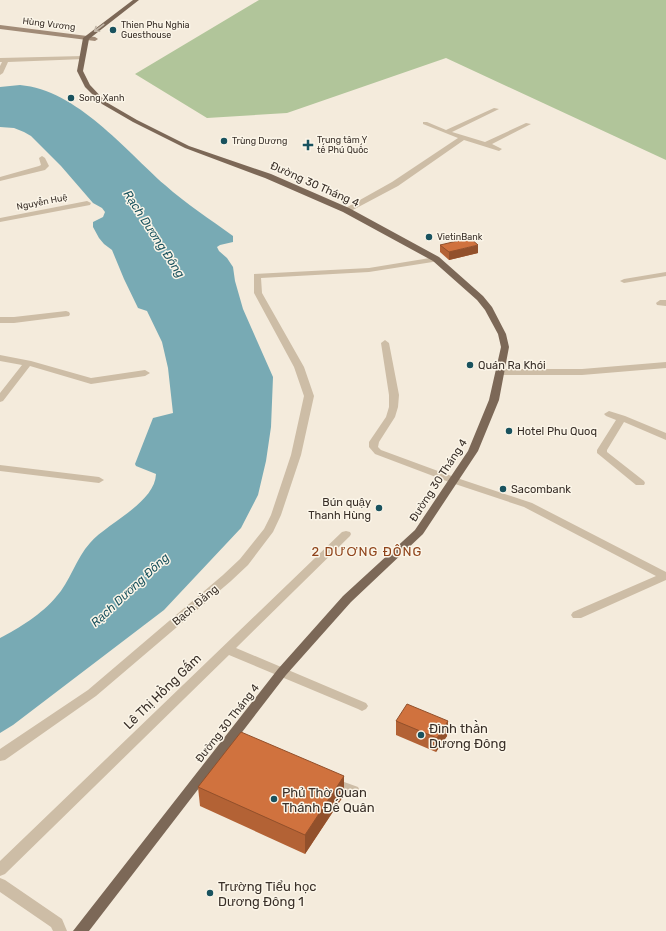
<svg xmlns="http://www.w3.org/2000/svg" width="666" height="931" font-family="Rubik,sans-serif">
<rect width="100%" height="100%" fill="#f4ebdc"/>
<!-- green -->
<path fill="#b1c59a" d="M259,0h407v160l-220,-102 -159,55 -80,5 -72,-44z"/>
<!-- water -->
<path fill="#78aab4" d="M20,85c57,5 105,65 145,100 21,19 45,34 68,51v6l-13,3 -3,2 2,4 8,7 6,9 2,14 8,28 30,68 -2,50 -5,34 -8,34 -17,33 -77,82 -151,115 -13,8v-95c18,-9 43,-25 56,-41 14,-15 20,-39 34,-54 17,-20 65,-40 66,-69l-20,-8 -1,-2 18,-46 20,-5 -5,-45 -6,-26 -15,-31 -9,-3 -14,-29 -12,-29 -8,-6 -5,-6 -6,-11v-5l10,-5 2,-5 -3,-4 -9,-5 -32,-37 -30,-30 -7,-4 -10,-4 -14,-1v-40z"/>
<g fill="none" stroke-linecap="round" stroke-linejoin="round">
<!-- street -->
<g fill="#cdbda6" fill-rule="evenodd">
<path d="M83,56l2,1v2l-77,3 -5,11 -3,2v-9l2,-4h-2v-4z"/>
<path d="M494,108l5,1 -47,23 33,10 41,-19 5,1 -39,20 10,5 -3,2 -35,-11 -66,46 -49,26h-3l-4,-2 50,-28 66,-44 -35,-14v-2h4l19,8z"/>
<path d="M42,156l3,2 4,8 -4,4 -45,11v-4l39,-11 2,-1 -2,-7z"/>
<path d="M87,201l4,2 -1,2 -90,17v-4z"/>
<path d="M436,257l4,2 -1,2 -70,11 -108,6 1,15 42,74 10,29 -13,59 -20,60 -8,17 -25,33 -17,16 -135,115 -91,64 -5,1v-12l88,-59 135,-115 17,-16 24,-30 7,-14 20,-60 13,-59 -10,-29 -40,-74v-19l115,-6z"/>
<path d="M666,272v4l-42,7 -4,-2 4,-2z"/>
<path d="M660,300h6v6l-9,-1 -1,-2z"/>
<path d="M66,311l3,1 1,2 -1,2 -55,7h-14v-6h14z"/>
<path d="M385,340l4,3 10,52 -1,12 -3,10 -16,25 -1,5 3,3 76,28 75,25 134,69v8l-85,38h-8l-2,-3 2,-3 83,-36 -132,-69 -75,-25 -74,-28 -6,-7v-5l17,-25 3,-10v-12l-8,-52z"/>
<path d="M0,355l31,6 60,17 54,-8 5,3 -5,3 -54,8 -61,-18 -27,35 -3,1v-9l22,-28 -22,-4z"/>
<path d="M666,362v6l-84,7h-81l-5,-3 5,-3h81z"/>
<path d="M609,411l16,5 41,17v7l-42,-18 -17,28v2l37,29 1,2 -1,2h-8l-39,-32v-3l19,-30 -10,-4 -2,-2z"/>
<path d="M0,465l99,12 5,3 -5,3 -99,-12z"/>
<path d="M346,531l4,1 1,2 -1,2 -114,112 130,55 2,3 -2,3 -4,2 -4,-2 -129,-54 -224,219 -5,2v-15l342,-329z"/>
<path d="M333,778l25,9 2,4 -2,4 -5,1 -25,-9 -2,-4 2,-4z"/>
<path d="M0,878l5,2 57,39 5,12h-14l-2,-4 -51,-35z"/>
</g>
<!-- secondary -->
<path fill="#a18b77" fill-rule="evenodd" d="M0,25l95,12 3,2 -3,2 -95,-12z"/>
<!-- primary -->
<path fill="#7c6857" fill-rule="evenodd" d="M133,0h6l-50,39 -6,32 7,14 16,17 31,18 52,26 82,28 78,34 90,49 44,39 9,11 14,27 3,13 -10,53 -21,51 -55,83 -72,68 -65,73 -197,256h-16l205,-262 65,-73 72,-66 53,-79 21,-51 12,-53 -3,-13 -13,-24 -8,-10 -44,-39 -90,-49 -78,-34 -80,-30 -52,-26 -31,-18 -17,-17 -8,-16 6,-33z"/>
</g>
<!-- wall -->
<g fill="#b36235">
<path d="M440,245l38,8 -29,7 -9,-8z"/>
<path d="M396,721h52l-1,15 -11,16 -40,-17z"/>
<path d="M344,776v19l-39,59 -105,-48 -2,-19z"/>
</g>
<!-- shaded-wall -->
<g fill="#92502b">
<path d="M478,245v8l-29,7v-8z"/>
<path d="M448,721l-1,15 -11,16 1,-14z"/>
<path d="M344,776v19l-39,59v-19z"/>
</g>
<!-- building -->
<g fill="#d0723e" stroke="#92502b">
<path d="M470,238l8,7 -29,7 -9,-7z"/>
<path d="M407,704l41,17 -11,17 -41,-17z"/>
<path d="M241,732l103,44 -39,59 -107,-48z"/>
</g>
<!-- one-way arrows -->
<defs><path id="oneway-shaft" d="M-6 0H5M1.5-3L5.5 0L1.5 3" fill="none" stroke-width="1.6" stroke-linecap="round" stroke-linejoin="round"/></defs>
<use stroke="#c2b6a7" href="#oneway-shaft" transform="translate(99 28) rotate(143)"/>
<!-- markers -->
<g fill="#19525e" stroke="#fbf5e8" stroke-width="1.5">
<circle cx="113" cy="30" r="4"/>
<circle cx="71" cy="98" r="4"/>
<circle cx="224" cy="141" r="4"/>
<path d="M306 139h4v4h4v4h-4v4h-4v-4h-4v-4h4z"/>
<circle cx="429" cy="237" r="4"/>
<circle cx="470" cy="365" r="4"/>
<circle cx="509" cy="431" r="4"/>
<circle cx="503" cy="489" r="4"/>
<circle cx="379" cy="508" r="4"/>
<circle cx="421" cy="735" r="4"/>
<circle cx="274" cy="799" r="4"/>
<circle cx="210" cy="893" r="4"/>
</g>
<g text-anchor="middle" stroke-width="3" stroke-linejoin="round" paint-order="stroke">
<!-- far-street labels -->
<g font-size="9" fill="#392f28" stroke="#fbf5e8">
<text transform="translate(49 24) rotate(7)" y="3">Hùng Vương</text>
<text transform="translate(42 202) rotate(-11)" y="3">Nguyễn Huệ</text>
</g>
<!-- far-poi labels -->
<g font-size="9" fill="#392f28" stroke="#fbf5e8" text-anchor="start">
<text x="121" y="28">Thien Phu Nghia<tspan x="121" dy="10">Guesthouse</tspan></text>
<text x="79" y="101">Song Xanh</text>
<text x="317" y="143">Trung tâm Y<tspan x="317" dy="10">tế Phú Quốc</tspan></text>
<text x="232" y="144">Trùng Dương</text>
<text x="437" y="240">VietinBank</text>
</g>
<!-- street labels -->
<g font-size="11" fill="#392f28" stroke="#fbf5e8">
<text transform="translate(315 184) rotate(24)" y="4">Đường 30 Tháng 4</text>
<text transform="translate(438 480) rotate(-57)" y="4">Đường 30 Tháng 4</text>
<text transform="translate(195 605) rotate(-40)" y="4">Bạch Đằng</text>
<text transform="translate(227 723) rotate(-52)" y="4">Đường 30 Tháng 4</text>
</g>
<!-- poi labels -->
<g font-size="11" fill="#392f28" stroke="#fbf5e8" text-anchor="start">
<text x="478" y="369">Quán Ra Khói</text>
<text x="517" y="435">Hotel Phu Quoq</text>
<text x="511" y="493">Sacombank</text>
<text x="371" y="506" text-anchor="end">Bún quậy<tspan x="371" dy="13">Thanh Hùng</tspan></text>
</g>
<!-- water labels -->
<g font-size="12" font-style="italic" fill="#19525e" stroke="#fbf5e8">
<text transform="translate(154 234) rotate(57)" y="4">Rạch Dương Đông</text>
<text transform="translate(130 590) rotate(-43)" y="4">Rạch Dương Đông</text>
</g>
<!-- quarter labels -->
<g font-size="13" letter-spacing="1" fill="#8f431a" stroke="#fbf5e8">
<text x="367" y="556">2 DƯƠNG ĐÔNG</text>
</g>
<!-- near-street labels -->
<g font-size="13" fill="#392f28" stroke="#fbf5e8">
<text transform="translate(162 691) rotate(-44)" y="5">Lê Thị Hồng Gấm</text>
</g>
<!-- near-poi labels -->
<g font-size="13" fill="#392f28" stroke="#fbf5e8" text-anchor="start">
<text x="429" y="733">Đình thần<tspan x="429" dy="15">Dương Đông</tspan></text>
<text x="282" y="797">Phủ Thờ Quan<tspan x="282" dy="15">Thánh Đế Quân</tspan></text>
<text x="218" y="891">Trường Tiểu học<tspan x="218" dy="15">Dương Đông 1</tspan></text>
</g>
</g>
</svg>
